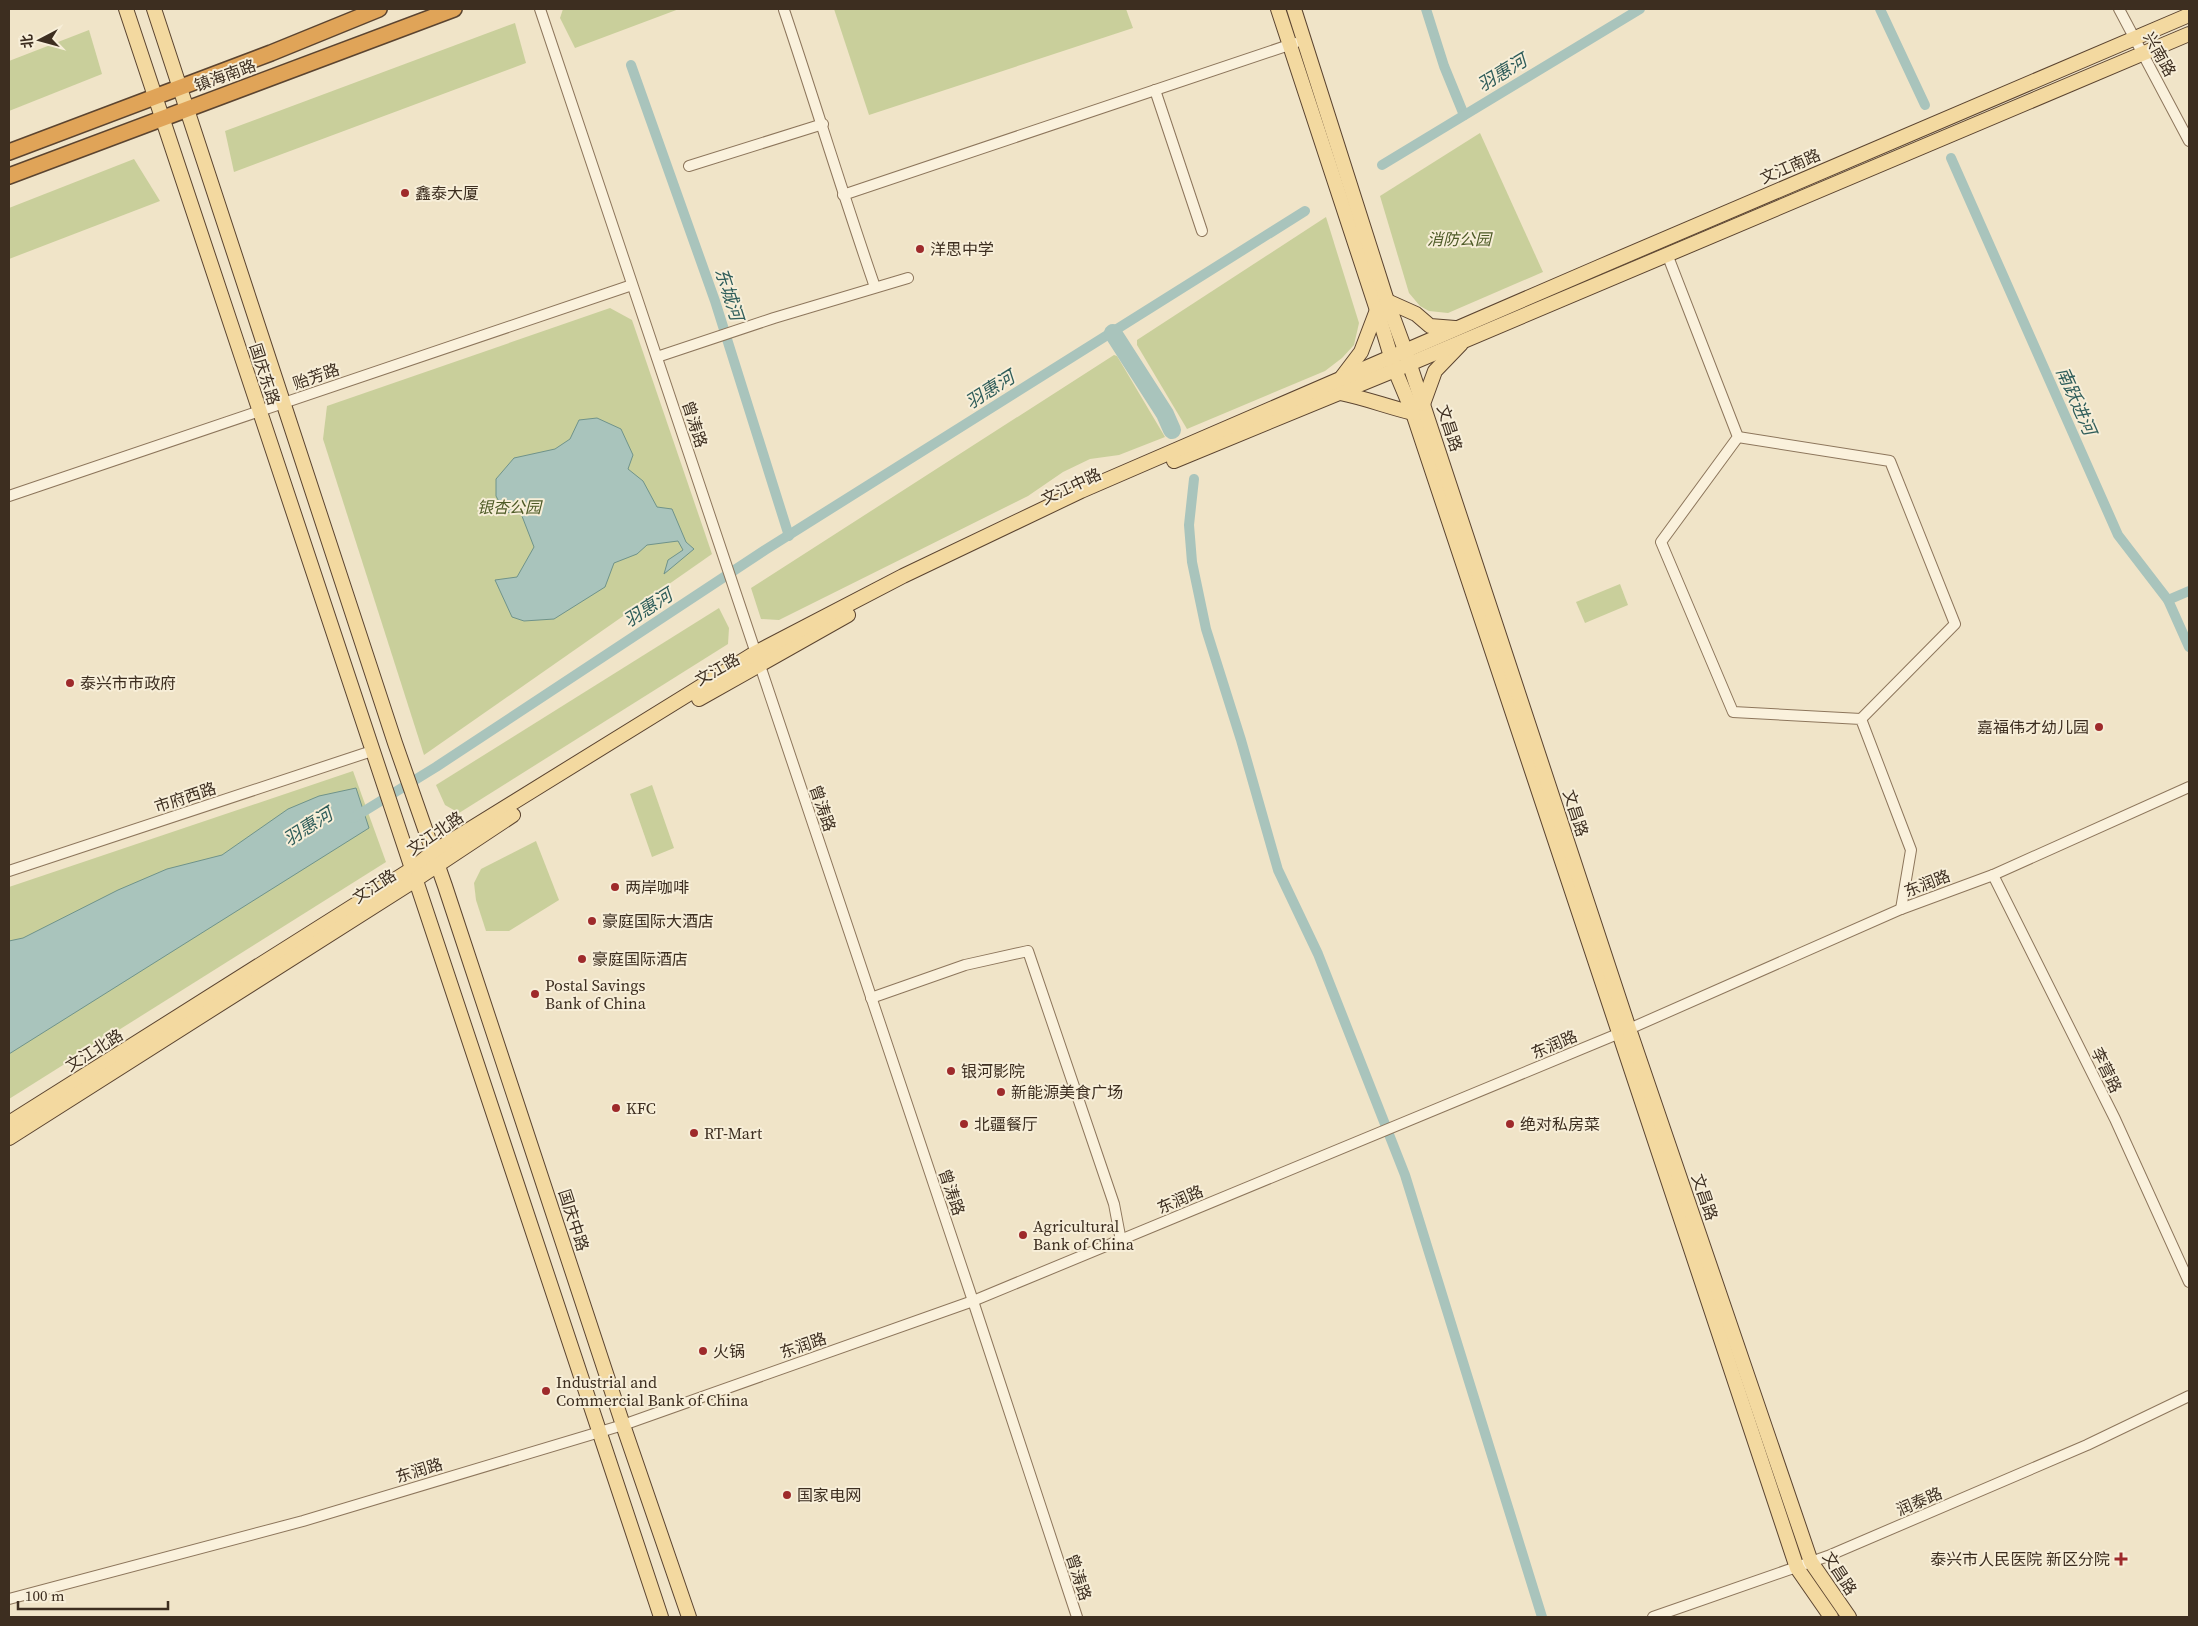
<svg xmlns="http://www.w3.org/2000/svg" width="2198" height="1626" font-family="'Source Serif 4','Noto Sans SC',serif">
<rect width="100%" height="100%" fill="#f0e4c8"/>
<!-- green -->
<g fill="#c9cf9b">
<path d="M563,9h116l-104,39 -15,-30z"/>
<path d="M834,9h292l7,19 -264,87z"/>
<path d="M515,23l11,40 -292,109 -9,-41z"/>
<path d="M89,30l13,44 -93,37v-50z"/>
<path d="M1480,133l63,139 -95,41 -19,-2 -9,-5 -11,-13 -29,-97z"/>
<path d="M134,159l26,42 -151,58v-51z"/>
<path d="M1326,217l33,106 -5,22 -12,13 -17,13 -138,58 -50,-84v-5z"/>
<path d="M610,308l22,12 80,234 -288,201 -101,-316 4,-33z"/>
<path d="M1114,355l3,1 48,81 -46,18 -29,4 -27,13 -35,24 -249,124 -18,-1 -10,-31z"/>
<path d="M1620,584l8,21 -43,18 -9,-21z"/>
<path d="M719,608l10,20 -1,16 -269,169 -14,-8 -9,-20z"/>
<path d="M353,771l33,91 -377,237v-212z"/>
<path d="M652,785l22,63 -22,9 -22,-63z"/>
<path d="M536,841l23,59 -50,31h-23l-10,-31 -2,-17 7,-14z"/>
</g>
<!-- water -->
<g fill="#a9c4bc" stroke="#6f938a">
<path d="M597,418l24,11 12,26 -5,14 15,12 14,26 15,2 14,33 8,7 -30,25 4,-14 15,-10 -5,-9 -31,4 -10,9 -23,9 -9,24 -51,32 -30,2 -12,-4 -17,-37 22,-3 17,-30 -14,-36 -15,2 -9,-17v-17l18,-21 41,-9 15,-10 9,-19z"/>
<path d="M356,788l13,40 -360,226v-113l14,-3 95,-48 49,-21 55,-14 66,-46 31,-13z"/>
</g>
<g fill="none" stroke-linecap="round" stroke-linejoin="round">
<!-- canal -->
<g stroke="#a9c4bc" stroke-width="10">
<path d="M1426,9l18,57 20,49"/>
<path d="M1880,9l45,96"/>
<path d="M631,65l84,236 74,235"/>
<path d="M1951,158l167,377 50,65 21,47"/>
<path d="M1382,165l258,-156"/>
<path d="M1194,479l-5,46 3,37 14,67 35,111 37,130 40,84 87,221 137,442"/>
<path d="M2168,600l21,-9"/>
<path d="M353,818l83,-51 329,-217 540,-339"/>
</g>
<!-- river -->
<path stroke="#a9c4bc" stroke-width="18" d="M1113,333l52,81 7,16"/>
<!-- minor casing -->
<g stroke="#8d765c" stroke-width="12">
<g id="minor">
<path d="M540,9l433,1292 104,316"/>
<path d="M2119,9l70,132"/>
<path d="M784,10c31,92 59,185 91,277"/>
<path d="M1155,90l47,141"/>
<path d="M689,166l134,-42"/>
<path d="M843,195l452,-152"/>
<path d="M1667,254l71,183 -77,105 72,170 128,7 50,131 -10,59"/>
<path d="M657,357l117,-39 134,-40"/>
<path d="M1738,437l152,24 65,163 -94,95"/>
<path d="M9,496l623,-211"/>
<path d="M9,871l363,-120"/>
<path d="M1993,875l122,244 74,163"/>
<path d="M871,998l94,-33 63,-14 86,253 7,37"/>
<path d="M9,1599l294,-78 320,-96 350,-124 647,-268 281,-124 92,-34 196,-88"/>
<path d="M1653,1617l175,-61 259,-111 102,-49"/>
</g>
</g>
<!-- major casing -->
<g stroke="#5b4430" stroke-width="16">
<g id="major">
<path d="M126,9l535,1608"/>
<path d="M154,9l241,734 50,143 178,539 66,192"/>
<path d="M1278,9l99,301 18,60 18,43 384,1155 34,49"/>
<path d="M1294,9l93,292 18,49 224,679 182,533 38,55"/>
<path d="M1387,301l29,13 14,12 25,2"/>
<path d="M1342,377l19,-25 16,-42"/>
<path d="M1340,393c25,5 48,14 73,20"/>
<path d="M1423,404l12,-33 26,-27"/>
<path d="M1174,461l221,-91 794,-336"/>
<path d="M699,699l149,-84"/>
<path d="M9,1123l403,-254 21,-17 322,-199 148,-77 178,-85 518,-224 590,-252"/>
<path d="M9,1138l400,-254 104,-69"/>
</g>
</g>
<!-- highway casing -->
<g stroke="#5b4430" stroke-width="18">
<g id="highway">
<path d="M9,152l262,-99 108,-44"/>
<path d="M9,176l445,-167"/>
</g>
</g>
<!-- minor -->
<use href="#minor" stroke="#faf1dc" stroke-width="10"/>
<!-- major -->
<use href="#major" stroke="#f3d9a0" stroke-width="14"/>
<!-- highway -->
<use href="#highway" stroke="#e0a458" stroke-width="15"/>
</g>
<!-- markers -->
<g fill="#9e2a2b" stroke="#f7eed8" stroke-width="2">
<circle cx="405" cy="193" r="5"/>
<circle cx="920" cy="249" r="5"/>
<circle cx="70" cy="683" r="5"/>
<circle cx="2099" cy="727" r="5"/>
<circle cx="615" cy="887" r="5"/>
<circle cx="592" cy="921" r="5"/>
<circle cx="582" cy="959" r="5"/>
<circle cx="535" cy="994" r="5"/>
<circle cx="951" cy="1071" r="5"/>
<circle cx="1001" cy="1092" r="5"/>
<circle cx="616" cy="1108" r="5"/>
<circle cx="964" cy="1124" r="5"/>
<circle cx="1510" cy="1124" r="5"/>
<circle cx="694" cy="1133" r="5"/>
<circle cx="1023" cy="1235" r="5"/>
<circle cx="703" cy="1351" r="5"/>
<circle cx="546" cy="1391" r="5"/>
<circle cx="787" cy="1495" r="5"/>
<path d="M2118.5 1551.5h5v5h5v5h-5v5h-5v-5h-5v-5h5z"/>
</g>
<g text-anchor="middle" stroke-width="4" stroke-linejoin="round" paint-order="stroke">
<!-- street labels -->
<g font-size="16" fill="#3d2e20" stroke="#f7eed8">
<text transform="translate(2160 54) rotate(61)" y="6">兴南路</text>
<text transform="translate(225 75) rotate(-20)" y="6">镇海南路</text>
<text transform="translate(1790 166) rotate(-23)" y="6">文江南路</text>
<text transform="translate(265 374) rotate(72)" y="6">国庆东路</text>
<text transform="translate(316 376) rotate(-19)" y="6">贻芳路</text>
<text transform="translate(695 424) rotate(72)" y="6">曾涛路</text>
<text transform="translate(1450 428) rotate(72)" y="6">文昌路</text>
<text transform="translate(1071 486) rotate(-25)" y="6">文江中路</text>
<text transform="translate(717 669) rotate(-29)" y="6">文江路</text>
<text transform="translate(185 797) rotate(-18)" y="6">市府西路</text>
<text transform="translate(823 808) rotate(71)" y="6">曾涛路</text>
<text transform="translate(1576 813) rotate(72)" y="6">文昌路</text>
<text transform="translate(435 833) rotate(-34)" y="6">文江北路</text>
<text transform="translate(1927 883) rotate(-21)" y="6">东润路</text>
<text transform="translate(374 886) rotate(-33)" y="6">文江路</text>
<text transform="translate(1554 1044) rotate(-23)" y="6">东润路</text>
<text transform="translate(94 1050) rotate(-32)" y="6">文江北路</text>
<text transform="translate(2107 1070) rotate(64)" y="6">李营路</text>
<text transform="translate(952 1192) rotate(71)" y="6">曾涛路</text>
<text transform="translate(1705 1197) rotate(71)" y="6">文昌路</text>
<text transform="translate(1180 1199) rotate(-23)" y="6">东润路</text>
<text transform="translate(574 1220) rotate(72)" y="6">国庆中路</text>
<text transform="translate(803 1345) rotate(-19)" y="6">东润路</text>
<text transform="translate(419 1470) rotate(-17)" y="6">东润路</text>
<text transform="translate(1919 1501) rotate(-23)" y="6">润泰路</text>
<text transform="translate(1840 1573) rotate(57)" y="6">文昌路</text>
<text transform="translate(1079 1577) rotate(72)" y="6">曾涛路</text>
</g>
<!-- poi labels -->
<g font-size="16" fill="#3d2e20" stroke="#f7eed8" text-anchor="start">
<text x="415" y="199">鑫泰大厦</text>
<text x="930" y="255">洋思中学</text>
<text x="80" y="689">泰兴市市政府</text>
<text x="2089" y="733" text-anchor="end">嘉福伟才幼儿园</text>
<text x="625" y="893">两岸咖啡</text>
<text x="602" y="927">豪庭国际大酒店</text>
<text x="592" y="965">豪庭国际酒店</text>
<text x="545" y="991">Postal Savings<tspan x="545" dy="18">Bank of China</tspan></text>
<text x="961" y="1077">银河影院</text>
<text x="1011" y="1098">新能源美食广场</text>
<text x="626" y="1114">KFC</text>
<text x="974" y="1130">北疆餐厅</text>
<text x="1520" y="1130">绝对私房菜</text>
<text x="704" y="1139">RT-Mart</text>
<text x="1033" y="1232">Agricultural<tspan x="1033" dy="18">Bank of China</tspan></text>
<text x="713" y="1357">火锅</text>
<text x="556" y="1388">Industrial and<tspan x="556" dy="18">Commercial Bank of China</tspan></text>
<text x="797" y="1501">国家电网</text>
<text x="2110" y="1565" text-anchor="end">泰兴市人民医院 新区分院</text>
</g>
<!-- park labels -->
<g font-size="16" font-style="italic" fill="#4d5a26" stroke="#f7eed8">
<text x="1459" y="245">消防公园</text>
<text x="509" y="513">银杏公园</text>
</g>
<!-- water labels -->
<g font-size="18" font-style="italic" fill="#2f5d5a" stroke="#f7eed8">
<text transform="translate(1502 73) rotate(-31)" y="6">羽惠河</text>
<text transform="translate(729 294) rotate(72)" y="6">东城河</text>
<text transform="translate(990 390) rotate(-32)" y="6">羽惠河</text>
<text transform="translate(2076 401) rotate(66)" y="6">南跃进河</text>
<text transform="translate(648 608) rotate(-33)" y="6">羽惠河</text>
<text transform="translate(308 827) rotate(-32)" y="6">羽惠河</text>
</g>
</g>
<!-- border -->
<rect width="2198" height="1626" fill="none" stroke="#3d2e20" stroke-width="20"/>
<!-- north arrow -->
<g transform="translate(40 40) rotate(264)" stroke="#f7eed8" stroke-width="4" paint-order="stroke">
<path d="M0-4L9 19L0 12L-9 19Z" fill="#3d2e20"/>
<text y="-8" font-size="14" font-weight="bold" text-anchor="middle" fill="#3d2e20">北</text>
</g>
<!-- scale -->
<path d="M18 1601v8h150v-8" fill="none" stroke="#3d2e20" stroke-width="2.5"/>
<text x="25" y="1601" font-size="15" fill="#3d2e20" stroke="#f7eed8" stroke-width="4" paint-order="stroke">100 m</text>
</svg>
